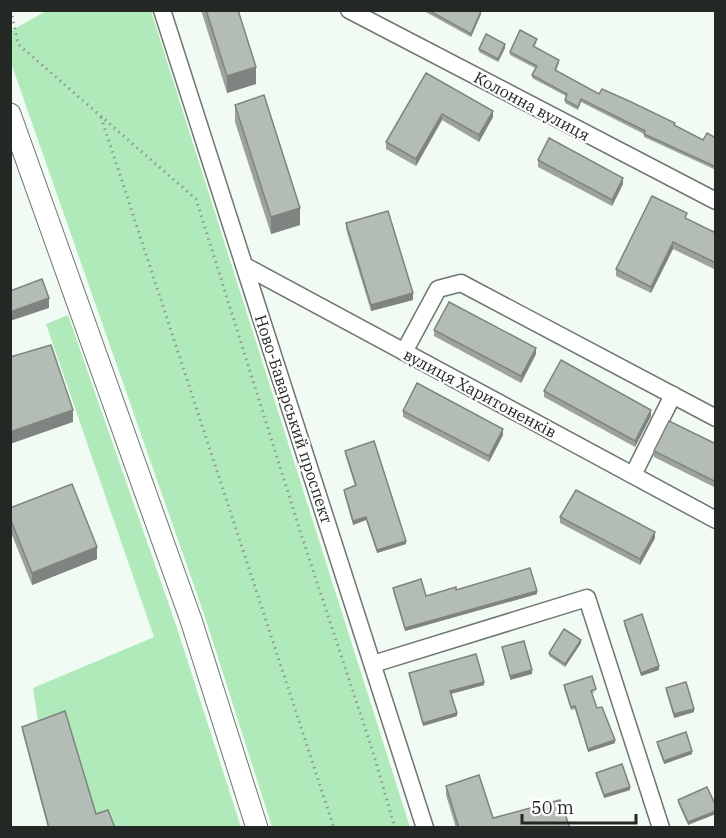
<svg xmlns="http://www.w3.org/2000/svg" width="726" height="838" font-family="'IBM Plex Serif',serif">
<rect width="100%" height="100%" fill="#f1fbf3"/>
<!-- green -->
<g fill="#b0eabb">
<path d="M46,11h105l259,816h-138l-67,-210 -194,-554v-32z"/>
<path d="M68,315l108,310 65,202h-142l-31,-108 -29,9 -6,-40 121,-51 -108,-313z"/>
</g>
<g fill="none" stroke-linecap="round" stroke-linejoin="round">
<!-- minor casing -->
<g stroke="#6e766f" stroke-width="19">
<g id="minor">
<path d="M162,10l263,818"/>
<path d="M349,10l367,191"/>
<path d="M245,266l471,254"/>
<path d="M404,352l34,-63 23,-6 255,135"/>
<path d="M633,475l40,-80"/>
<path d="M373,664l214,-66 74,230"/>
</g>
</g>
<!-- major casing -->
<g stroke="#6e766f" stroke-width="23">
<path id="major" d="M10,114l181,506 66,208"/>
</g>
<!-- path -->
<g stroke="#909792" stroke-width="3" stroke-dasharray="1.5 4.5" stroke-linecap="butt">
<path d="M11,10l7,34 178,155 106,338 71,215 22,76"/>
<path d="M101,117l233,711"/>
</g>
<!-- minor -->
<use href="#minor" stroke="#fff" stroke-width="16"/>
<!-- major -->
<use href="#major" stroke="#fff" stroke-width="21"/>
</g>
<!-- wall -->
<g fill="#9ba39c">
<path d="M201,10h37l18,74 -29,9z"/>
<path d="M422,10h58l1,4 -10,23z"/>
<path d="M537,42l-3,5 25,16 -3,8 43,23 76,32 28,14 13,-2v32l-72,-33v-3l-63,-32 -3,8 -13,-7 1,-7 -34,-18v-3l3,-7 -25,-13v-3z"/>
<path d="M505,48l-7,14 -19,-10v-3z"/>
<path d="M426,73l67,44 -14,25 -37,-22 -26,46 -30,-17v-7z"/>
<path d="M235,105l65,120 -29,9 -36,-112z"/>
<path d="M538,160l85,24 -11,22 -74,-39z"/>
<path d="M687,219l29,14v37l-43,-21 -22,44 -35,-17v-7z"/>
<path d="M346,223l67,77 -42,11 -25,-82z"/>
<path d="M434,330l102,24 -15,29 -87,-47z"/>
<path d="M544,391l107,25 -16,31 -91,-50z"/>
<path d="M403,411l100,24 -14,27 -86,-45z"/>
<path d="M716,444v44l-62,-31v-6z"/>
<path d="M345,451l61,93 -29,9 -11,-33 -13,5 -9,-32v-3l11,-4 -10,-32z"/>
<path d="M10,508l87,51 -65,26 -22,-55z"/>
<path d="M560,517l95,21 -15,27 -80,-42z"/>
<path d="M393,588l33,8 30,-6 81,4 -132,37 -12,-40z"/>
<path d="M624,621l35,49 -18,6 -17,-52z"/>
<path d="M581,643l-16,24 -16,-11v-3z"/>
<path d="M409,673l75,12 -33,9 6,22 -34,10 -14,-50z"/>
<path d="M564,685l32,7 -4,1 5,15 18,35 -27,9 -13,-43 -4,1 -7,-22z"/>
<path d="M666,688l28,24 -20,6 -8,-27z"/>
<path d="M22,727l74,87 19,14h-67l-26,-98z"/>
<path d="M657,742l35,12 -28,10 -7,-19z"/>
<path d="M596,773l34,17 -26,8 -8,-22z"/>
<path d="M446,786l47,32 77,10h-114l-10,-33z"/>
<path d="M678,800l38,6 -28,19 -10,-22z"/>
</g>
<!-- shaded-wall -->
<g fill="#7e847f">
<path d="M481,11v3l-10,23v-3z"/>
<path d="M505,44v4l-7,14v-3z"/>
<path d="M256,67v17l-29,9v-17z"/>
<path d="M493,111v6l-14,25v-7z"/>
<path d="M442,114v6l-26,46v-7z"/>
<path d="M623,178v6l-11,22v-6z"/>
<path d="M300,208v17l-29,9v-17z"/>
<path d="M673,242v7l-22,44v-6z"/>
<path d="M413,293v7l-42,11v-6z"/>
<path d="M49,298v10l-39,13v-9z"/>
<path d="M536,348v6l-15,29v-7z"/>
<path d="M73,410v12l-63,22v-12z"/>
<path d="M651,410v6l-16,31v-6z"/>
<path d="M503,429v6l-14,27v-6z"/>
<path d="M366,517v3l-13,5v-4z"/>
<path d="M655,532v6l-15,27v-6z"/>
<path d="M406,541v3l-29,9v-3z"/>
<path d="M97,547v12l-65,26v-12z"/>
<path d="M537,591v3l-132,37v-3z"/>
<path d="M581,640v3l-16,24v-3z"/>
<path d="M659,666v4l-18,6v-3z"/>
<path d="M532,670v4l-22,6v-4z"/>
<path d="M484,682v3l-34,9v-3z"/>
<path d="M694,709v3l-20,6v-4z"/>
<path d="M457,713v3l-34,10v-3z"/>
<path d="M615,740v3l-27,9v-3z"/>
<path d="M692,751v3l-28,10v-3z"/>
<path d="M630,787v3l-26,8v-3z"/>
<path d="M716,811v3l-28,11v-3z"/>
</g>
<!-- building -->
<g fill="#b4bdb5" stroke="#7e847f" stroke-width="1.5">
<path d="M206,10h32l18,57 -29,9z"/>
<path d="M428,10h52l1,1 -10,23z"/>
<path d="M520,30l17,9 -4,7 26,14 -4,10 44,24 3,-5 27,12 46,22 -1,2 29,15 4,-7 9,5v29l-72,-33 1,-3 -64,-32 -3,8 -13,-7 2,-6 -35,-19 5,-9 -27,-14z"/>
<path d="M486,34l19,10 -7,15 -19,-10z"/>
<path d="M426,73l67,38 -14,24 -37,-21 -26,45 -30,-17z"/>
<path d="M264,95l36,113 -29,9 -36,-112z"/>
<path d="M549,138l74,40 -11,22 -74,-40z"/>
<path d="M652,196l35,17 -2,5 31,15v30l-43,-21 -22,45 -35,-18z"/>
<path d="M388,211l25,82 -42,12 -25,-82z"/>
<path d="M42,279l7,19 -39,14v-21z"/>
<path d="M449,302l87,46 -15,28 -87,-46z"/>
<path d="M51,345l22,65 -63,22v-75z"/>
<path d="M561,360l90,50 -16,31 -91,-50z"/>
<path d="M417,383l86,46 -14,27 -86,-45z"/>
<path d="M669,421l47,23v38l-62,-31z"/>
<path d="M374,441l32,100 -29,9 -11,-33 -13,4 -9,-31 12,-5 -11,-34z"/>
<path d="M72,484l25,63 -65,26 -22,-55v-10z"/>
<path d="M576,490l79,42 -15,27 -80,-42z"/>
<path d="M530,568l7,23 -132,37 -12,-40 28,-9 5,17 30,-9v3z"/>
<path d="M642,614l17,52 -18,7 -17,-52z"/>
<path d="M564,629l17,11 -16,24 -16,-11z"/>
<path d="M524,641l8,29 -22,6 -8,-29z"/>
<path d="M476,654l8,28 -34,9 7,22 -34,10 -14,-50z"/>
<path d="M592,676l4,13 -5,2 6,17 5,-1 13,33 -27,9 -13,-43 -4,1 -7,-22z"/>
<path d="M686,682l8,27 -20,5 -8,-26z"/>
<path d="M65,711l31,103 12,-4 7,18h-66l-27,-101z"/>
<path d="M686,732l6,19 -28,10 -7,-19z"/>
<path d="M622,764l8,23 -26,8 -8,-22z"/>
<path d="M479,775l14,43 67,-18 10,28h-111l-13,-42z"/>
<path d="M707,787l9,19v5l-28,11 -10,-22z"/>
</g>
<g text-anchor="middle" stroke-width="4.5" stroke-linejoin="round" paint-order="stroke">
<!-- street labels -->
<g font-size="16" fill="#242825" stroke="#fff">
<text transform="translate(532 106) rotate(28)" y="6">Колонна вулиця</text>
<text transform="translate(480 393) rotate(28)" y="6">вулиця Харитоненків</text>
<text transform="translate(294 419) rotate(72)" y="6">Ново-Баварський проспект</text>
</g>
</g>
<!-- border -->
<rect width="726" height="838" fill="none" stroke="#242825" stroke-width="24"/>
<!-- scale -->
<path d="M522 814v9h114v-9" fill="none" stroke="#242825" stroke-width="3"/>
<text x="531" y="814" font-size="18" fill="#242825" stroke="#ffffff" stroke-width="4.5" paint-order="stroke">50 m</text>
</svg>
